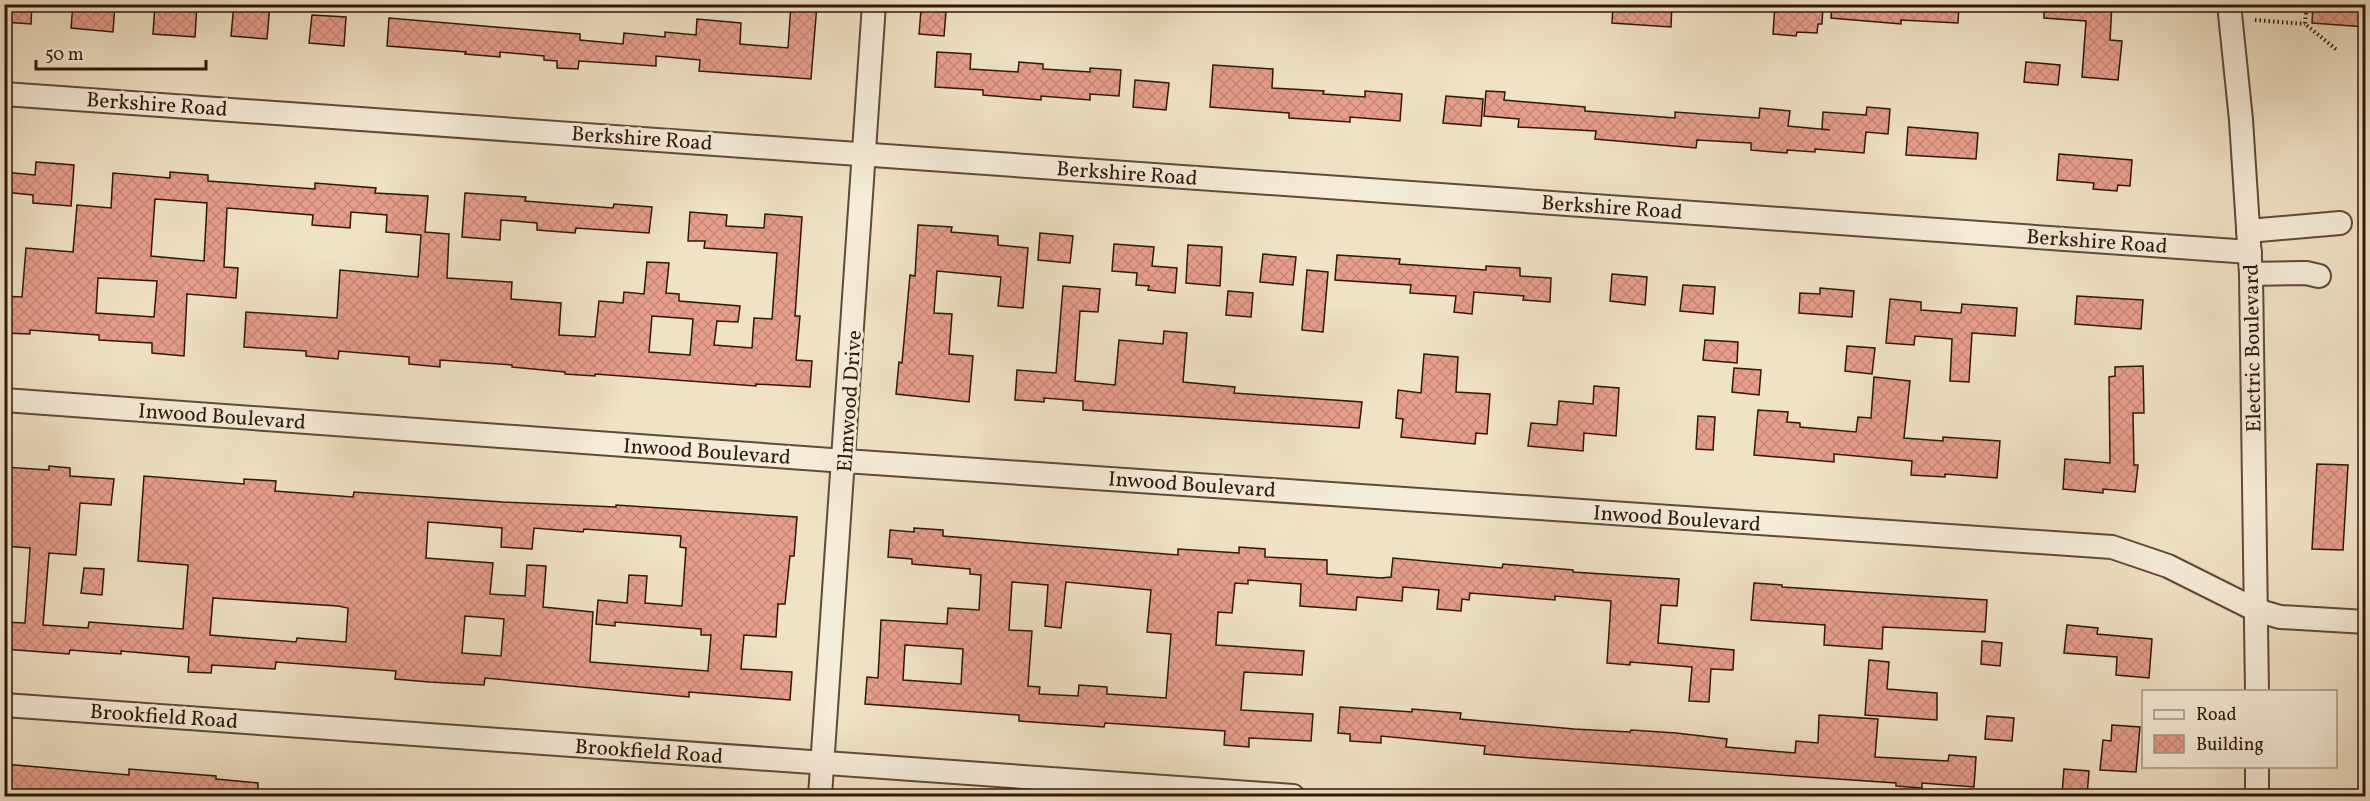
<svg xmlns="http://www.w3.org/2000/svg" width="2370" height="801" font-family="Vollkorn,serif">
<defs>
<pattern id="building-cross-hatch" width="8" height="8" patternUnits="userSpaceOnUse" patternTransform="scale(1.5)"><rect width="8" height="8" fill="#e79e8c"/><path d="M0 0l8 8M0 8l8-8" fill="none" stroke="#c68777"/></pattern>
</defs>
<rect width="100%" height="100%" fill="#f0e2c5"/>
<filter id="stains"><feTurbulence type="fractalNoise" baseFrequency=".00333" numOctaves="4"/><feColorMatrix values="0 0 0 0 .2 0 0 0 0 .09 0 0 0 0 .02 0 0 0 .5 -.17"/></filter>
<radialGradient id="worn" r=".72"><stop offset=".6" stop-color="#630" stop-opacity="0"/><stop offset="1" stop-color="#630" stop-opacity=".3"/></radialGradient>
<!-- building -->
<g fill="url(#building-cross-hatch)" stroke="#2f1709" stroke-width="1.5" fill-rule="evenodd">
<path d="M4,4h28l-1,20 -27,-2z"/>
<path d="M73,4h42l-2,28 -42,-4z"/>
<path d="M155,4h42l-2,33 -42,-3z"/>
<path d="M234,4h36l-3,35 -36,-3z"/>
<path d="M791,4h26l-6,75 -112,-8 1,-11 -44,-4v10l-77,-5 -1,8 -21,-1v-7l-13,-1v-4l-44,-4v5l-35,-3 1,-2 -79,-6 2,-28 191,16v6l43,4 1,-11 41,4v-5l31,3 1,-16 44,4 -1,21 48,4z"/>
<path d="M1613,4h59l-1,23 -59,-4z"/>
<path d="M1775,4h48l-1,20h-4l-1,9 -20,-1 -1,4 -23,-2z"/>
<path d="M1832,4h127l-1,19 -57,-3v4l-70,-6z"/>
<path d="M2044,4h68l-2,36 12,1 -4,39 -36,-3 4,-56 -42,-3z"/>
<path d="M2313,4h53v23l-54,-4z"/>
<path d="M921,10l25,2 -2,24 -25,-2z"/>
<path d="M312,15l34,2 -2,29 -35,-3z"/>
<path d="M937,52l34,2 -1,15 48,3 1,-10 24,2v5l47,3v-4l31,2 -2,26 -29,-2v6l-49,-4v4l-58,-5v-5l-48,-3z"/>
<path d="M2026,62l34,3 -2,20 -34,-3z"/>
<path d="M1213,65l60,4 -1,19 52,3 -1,3 42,3v-6l37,3 -2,27 -50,-4v5l-61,-4v-5l-79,-6z"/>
<path d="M1135,80l34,3 -3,27 -33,-3z"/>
<path d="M1486,91l19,1 -1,8 81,7v4l90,7v-6l84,6 1,-10 30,3 -2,15 42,4 -8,-1 1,-17 43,3 1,-8 23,2 -2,25 -22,-2 -2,21 -49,-4v3l-28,-2v3l-36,-3v-7l-54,-3 -1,8 -101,-9 1,-8 -78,-4 1,-8 -35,-3z"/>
<path d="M1446,96l37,3 -2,27 -38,-3z"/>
<path d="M1908,127l70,6 -2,26 -70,-4z"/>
<path d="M2059,154l73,6 -2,26 -12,-1 -1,6 -24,-2 1,-6 -37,-3z"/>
<path d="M36,162l38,3 -3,41 -38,-3v-8l-29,-3v-20l31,3z"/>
<path d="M170,172l38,3v6l107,8v-6l61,5 -1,5 53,3 -3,36 24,2 -2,44 65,4 -1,17 50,4 -2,32 36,2 4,-36 24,2 1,-11 20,2 3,-32 22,1 -3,30 13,1v7l61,5 -2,16 -21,-1 -3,24 38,3 2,-30 18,1 5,-66 -73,-5 1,-7h-17l2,-29 37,3 -1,11 38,2 1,-14 37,3 -7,99h5l-4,44 16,1 -2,26 -54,-3v2l-161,-12v2l-30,-2v-2l-53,-5v-2l-72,-5v7l-31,-3v-7l-70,-6 -1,8 -32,-3v-5l-62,-4 2,-35 91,6 3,-48 78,7 3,-42 -35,-3 1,-17 -36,-3 -1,16 -38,-3 1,-10 -86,-7 -3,59 14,1 -2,30 -49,-4 -3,62 -32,-3v-10l-53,-3v-5l-69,-5v4l-26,-1v-37l18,1 4,-49 47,4 4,-47 34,3 2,-35 57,5zM155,199l52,4 -3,58 -53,-5zM98,278l59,3 -3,36 -58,-4zM652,316l41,3 -3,36 -41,-3z"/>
<path d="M465,193l61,4 -1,4 88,7 1,-4 38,3 -3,26 -73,-5 -1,5 -38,-3v-7l-36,-3 -1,20 -38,-3z"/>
<path d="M918,225l34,2 -1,5 47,4v9l30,3 -5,60 -25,-2 3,-29 -64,-6 -3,42 18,1 -3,40 24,2 -4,46 -73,-8 3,-32 3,1 8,-88 5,1z"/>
<path d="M1040,233l33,3 -3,27 -32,-3z"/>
<path d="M1114,244l40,3 -2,19 25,2 -2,25 -27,-3 1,-4 -13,-1 1,-12 -25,-2z"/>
<path d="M1188,245l34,2 -2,39 -34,-3z"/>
<path d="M1263,254l33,3 -3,28 -33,-3z"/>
<path d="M1337,255l63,4 -1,5 87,6v-4l34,2v8l31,2 -1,24 -27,-2 1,-4 -50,-4 -2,22 -18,-2 2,-16 -46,-3 1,-8 -76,-5z"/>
<path d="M1307,270l21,2 -5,60 -21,-2z"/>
<path d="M1612,274l35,3 -2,28 -35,-4z"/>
<path d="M1683,285l32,2 -2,27 -33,-3z"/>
<path d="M1063,286l37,3 -2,23 -18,-1 -5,70 40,4 4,-45 44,4 1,-13 23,2 -4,49 52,5 -1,6 128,9 -3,26 -276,-18v-9l-39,-3v4l-29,-2 2,-30 39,3z"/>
<path d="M1820,288l34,3 -2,26 -53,-4 1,-20 20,1z"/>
<path d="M1228,291l25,2 -2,24 -25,-2z"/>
<path d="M2077,296l66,4 -2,29 -66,-5z"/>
<path d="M1890,299l31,3v8l40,3 1,-9 55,4 -2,28 -43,-3 -3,49 -19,-1 2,-42 -37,-3 -1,9 -28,-2z"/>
<path d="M1705,340l33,2 -1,21 -34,-3z"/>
<path d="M1847,346l28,2 -3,26 -27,-3z"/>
<path d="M1424,354l34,3 -2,35 34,2 -3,40 -11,-1 -1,11 -74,-7 2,-18 -7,-1 2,-28 23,3z"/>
<path d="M2143,366l1,47h-11l1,52h4l-3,27 -32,-3v4l-40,-4 2,-30 45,4 -1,-86 6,-1v-9z"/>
<path d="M1734,368l27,2 -2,25 -27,-3z"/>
<path d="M1874,377l36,4 -6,57 39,3v-4l57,4 -3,37 -52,-4v3l-34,-2 1,-14 -78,-7v8l-80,-7 4,-45 30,2 -1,10 13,1v4l56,5 2,-15 13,1z"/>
<path d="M1594,386l25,2 -3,48 -32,-3 -1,18 -55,-5 3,-23 26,2 2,-24 34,3z"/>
<path d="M1698,416l17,1 -2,33 -17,-1z"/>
<path d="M2317,464l31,1 -5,85 -31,-1z"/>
<path d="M49,466l21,2v8l44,3 -3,26 -31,-2 -4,52 -27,-2 -6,72 45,3 1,-6 94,7 5,-64 -50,-4 6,-85 100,8v-5l32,2 -1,10 78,6 1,-5 149,10 113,5v-2l181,12 -3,39h-4l-5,48h-7l-2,33 -32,-2 -3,34 51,3 -2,28 -101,-8v5l-204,-19 -1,7 -55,-3 -34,-3 1,-8 -120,-9 -1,7 -63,-4 -1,8 -23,-1 1,-15 -68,-6v3l-51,-4 -1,4 -65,-5v-27l21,1 5,-75 -26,-2v-79l45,3zM428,522l74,6 -1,19 31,2 2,-21 49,4 1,-3 97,7 -1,11 6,1 -4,58 -37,-3 2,-27 -18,-1 -2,28 -29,-3 -2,24 19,2v-4l86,7v6h10l-3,36 -118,-9 3,-50 -50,-5 3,-41 -19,-1 -2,31 -35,-2 3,-31 -67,-5zM213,598l125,8 10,2 -2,34 -49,-4 -1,4 -86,-7zM465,616l39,3 -3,37 -39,-3z"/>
<path d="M914,528l29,2v6l235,19v-6l61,4v-6l26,2v8l62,3v14l54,4 10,-1 2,-19 109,10 1,-4 70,6v2l106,7 -2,27 -16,-1 -3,38 76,7 -1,20 -22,-1 -2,33 -20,-1 3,-34 -62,-5v3l-23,-2 4,-62 -56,-5v4l-85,-7 -1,7 -7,-1 -1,12 -24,-2 2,-19 -36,-3 -1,14 -45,-4 -1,13 -56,-4 1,-22 -53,-4v4l-13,-1 -3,30 -14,-1 -2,33 88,6 -2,24 -58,-3 -3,38 72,4 -2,27 -62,-3v9l-25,-2 1,-14 -120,-8 -1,4 -85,-6v-6l-154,-11 2,-27 11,1 3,-58 66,4 1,-16 31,2 2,-35 -11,-1v-5l-58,-5v-5l-24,-2 2,-27 24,2zM1012,582l36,3 -3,41 16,2 5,-46 85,8 -4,42 24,2 -5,64 -59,-4v-7l-28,-2 -1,11 -39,-2 1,-7 -12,-1 4,-55 -23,-1zM905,645l58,4 -2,35 -58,-4z"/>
<path d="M84,568l20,1 -2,26 -21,-2z"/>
<path d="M1754,583l28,2v2l205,13 -2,32 -102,-5 -1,22 -58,-4 1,-20 -74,-5z"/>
<path d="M2067,625l31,3 -1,6 55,5 -3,39 -33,-3 1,-18 -53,-4z"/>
<path d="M1982,641l20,2 -2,23 -19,-2z"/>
<path d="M1869,660l20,2 -2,27 50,4v27l-72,-5z"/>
<path d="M1340,707l72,5v-3l49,4 -1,6 114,10 56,3 1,-2 45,3 51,6 -1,8 69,6 1,-12 22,2 1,-28 59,4 -3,38 73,4 1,-6 27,2 -2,30 -52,-4v5l-26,-2v-3l-378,-26 -34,-3 1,-8 -104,-10v7l-31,-2v-7l-12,-1z"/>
<path d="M1987,716l27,2 -2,23 -27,-2z"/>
<path d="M2112,725l28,2 -4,45 -36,-2 3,-30 8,1z"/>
<path d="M4,764l125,11v-6l87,7v3l42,4v13h-206l-48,-4z"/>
<path d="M2064,769l25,2 -2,25 -25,-2z"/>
</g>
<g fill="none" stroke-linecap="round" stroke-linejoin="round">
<!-- minor casing -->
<g stroke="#5f4a38" stroke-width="26">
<g id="minor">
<path d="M2229,4l12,116 10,154 6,418"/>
<path d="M4,94l2246,158"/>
<path d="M2248,231l92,-8"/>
<path d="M2251,274l55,-1 13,3"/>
<path d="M4,400l841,61 1267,86 56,19 88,44 24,7 86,5"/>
<path d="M4,705l1289,91"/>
<path d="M2257,766v30"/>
<path d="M820,796c20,-263 37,-527 54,-792"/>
</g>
</g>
<!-- path -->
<g stroke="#2f1709" stroke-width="4" stroke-dasharray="1.5 3" stroke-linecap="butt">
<path d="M2307,4l-2,20 32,26"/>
<path d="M2255,20l50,4"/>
</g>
<!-- minor -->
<use href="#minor" stroke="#f5ecd9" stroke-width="22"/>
</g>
<g text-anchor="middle" stroke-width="6" stroke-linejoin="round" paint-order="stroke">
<!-- street labels -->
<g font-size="21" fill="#2f1709" stroke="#f5ecd9">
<text transform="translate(157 104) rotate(4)" y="7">Berkshire Road</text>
<text transform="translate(642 138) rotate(4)" y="7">Berkshire Road</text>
<text transform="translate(1127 173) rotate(4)" y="7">Berkshire Road</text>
<text transform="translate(1612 207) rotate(4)" y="7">Berkshire Road</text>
<text transform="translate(2097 241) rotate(4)" y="7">Berkshire Road</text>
<text transform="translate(2252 348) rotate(-91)" y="7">Electric Boulevard</text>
<text transform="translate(849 401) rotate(-86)" y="7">Elmwood Drive</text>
<text transform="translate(222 416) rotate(4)" y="7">Inwood Boulevard</text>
<text transform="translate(707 451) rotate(4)" y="7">Inwood Boulevard</text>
<text transform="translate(1192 484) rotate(4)" y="7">Inwood Boulevard</text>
<text transform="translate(1677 518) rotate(4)" y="7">Inwood Boulevard</text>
<text transform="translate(164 716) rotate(4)" y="7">Brookfield Road</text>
<text transform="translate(649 751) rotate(4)" y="7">Brookfield Road</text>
</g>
</g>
<!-- margin -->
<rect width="2370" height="801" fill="none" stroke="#f0e2c5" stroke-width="24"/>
<rect x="6" y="6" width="2358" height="789" fill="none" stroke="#2f1709" stroke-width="3"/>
<rect x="12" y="12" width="2346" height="777" fill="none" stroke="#2f1709" stroke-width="1.5"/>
<!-- legend -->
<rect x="2142" y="690" width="195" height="78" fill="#f5ecd9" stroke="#a69786" stroke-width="1.5"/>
<rect x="2154" y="710" width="30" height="9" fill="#f5ecd9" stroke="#a69786" stroke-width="1.5"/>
<text x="2196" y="720" font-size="18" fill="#2f1709">Road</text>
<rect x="2154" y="735" width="30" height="18" fill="url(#building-cross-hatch)" stroke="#a69786" stroke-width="1.5"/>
<text x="2196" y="750" font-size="18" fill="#2f1709">Building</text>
<!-- scale -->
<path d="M36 60v9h170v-9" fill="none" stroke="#2f1709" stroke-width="3"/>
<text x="45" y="60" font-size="18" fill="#2f1709" stroke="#f5ecd9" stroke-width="4.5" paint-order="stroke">50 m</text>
<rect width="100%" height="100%" filter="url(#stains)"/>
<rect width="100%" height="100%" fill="url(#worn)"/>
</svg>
